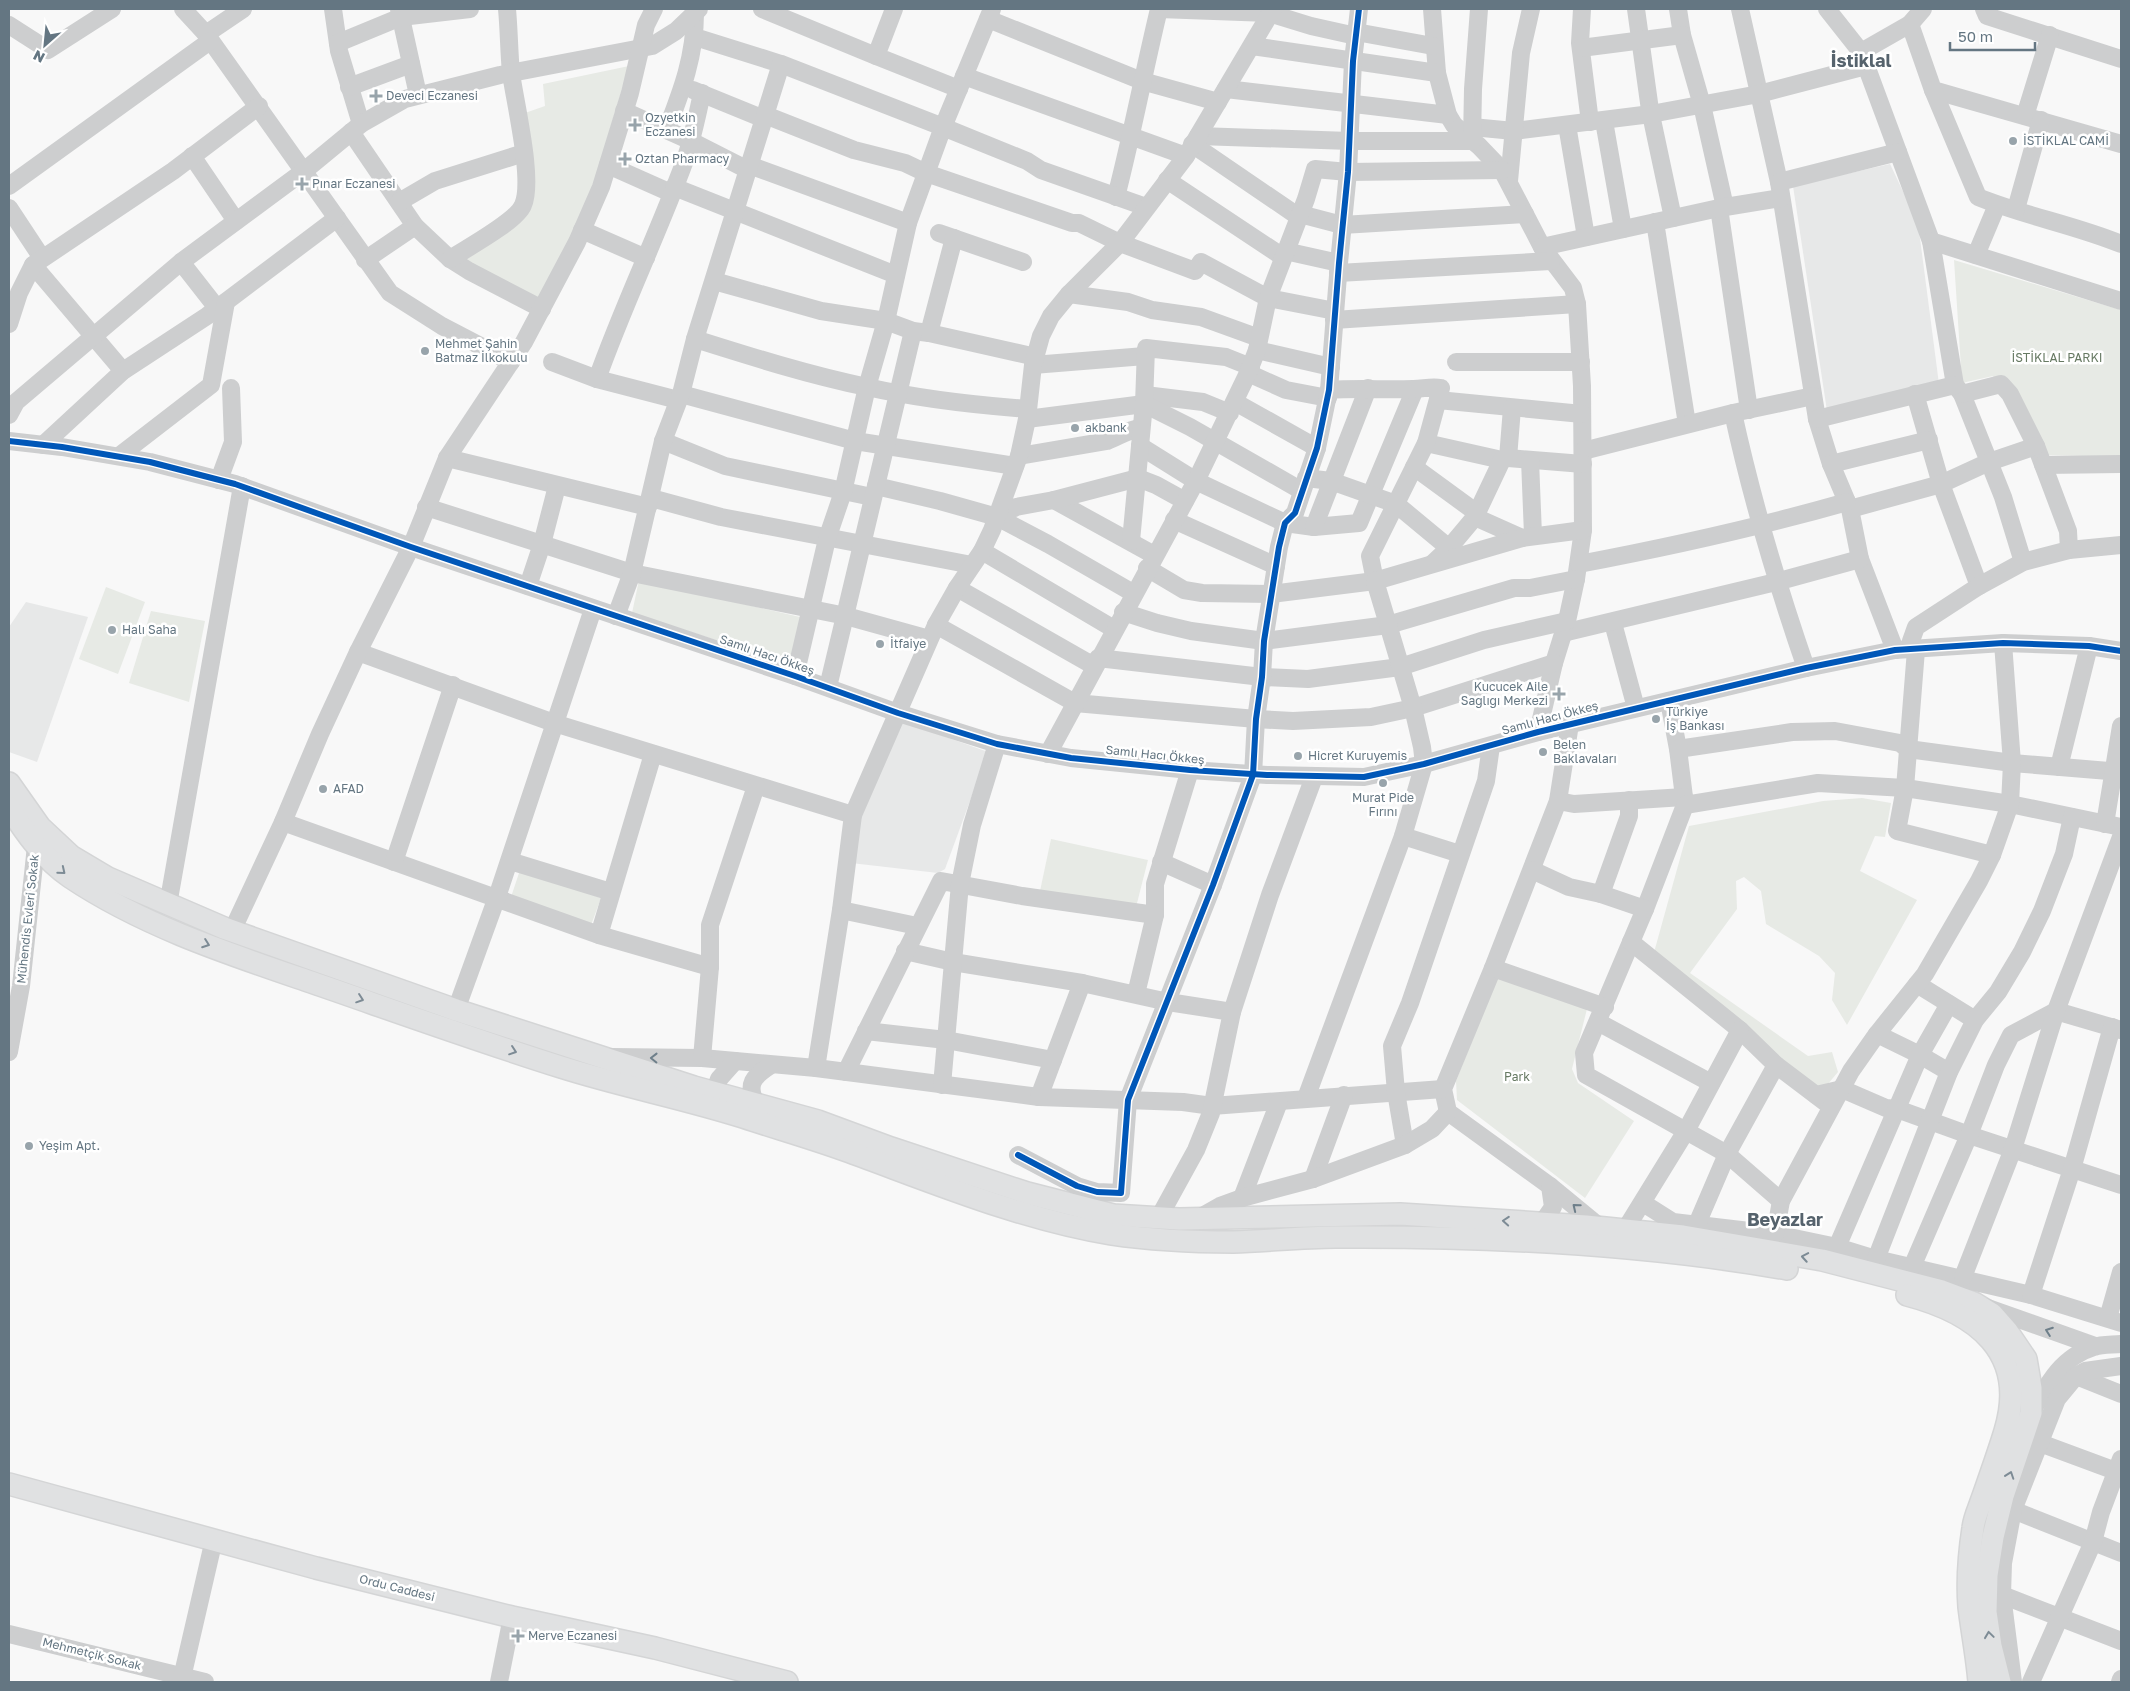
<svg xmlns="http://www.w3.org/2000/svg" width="2130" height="1691" font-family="'Golos Text',sans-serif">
<rect width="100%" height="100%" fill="#f8f8f8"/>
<!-- built -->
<g fill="#e7e8e8">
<path d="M1890,164l28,59 21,161 -112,27 -34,-225z"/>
<path d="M26,602l62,15 -51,145 -28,-10v-125z"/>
<path d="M901,721l87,31 -43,117 -7,4 -87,-10 8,-44z"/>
</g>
<!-- green -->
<g fill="#e7eae5">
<path d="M629,66l-42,139 -48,100 -79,-44 67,-51 -2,-97 20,-7 -2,-22z"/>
<path d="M1954,260l167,50v147l-78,-2 -50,-79 -31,7z"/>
<path d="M639,580l161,37 -10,47 -158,-51z"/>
<path d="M106,587l39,15 -27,72 -39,-15z"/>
<path d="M151,611l54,10 -16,81 -60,-19z"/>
<path d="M1862,798l29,5 -6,34 -10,-1 -15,35 57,29 -70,125 -15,-25 3,-27 -16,-17 -53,-32 -5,-33 -17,-14 -8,4 1,28 -47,64 118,83 24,-4 6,20 -16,19 -169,-135 36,-130 134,-25z"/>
<path d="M1051,839l97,21 -12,47 -96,-16z"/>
<path d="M520,870l81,28 -11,30 -80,-28z"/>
<path d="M1497,978l90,31 -15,60 6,14 56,38 -49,77 -128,-98 -1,-19z"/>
</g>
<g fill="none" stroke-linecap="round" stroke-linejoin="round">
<!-- major casing -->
<g stroke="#d4d5d6" stroke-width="24">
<g id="major">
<path d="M9,783l31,44 31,29 37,22 116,50 232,82 238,77 124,34 73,27 136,45 86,22 66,4 221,-5 186,12 97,10 139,24 120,31 32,12 18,11 15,17 19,28 5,29v25l-28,83 -10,41 -6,38 -1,37 5,34 9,36"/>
<path d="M9,807c17,27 35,52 61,70 73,49 159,77 241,105 84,29 167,59 250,85 60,19 122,31 182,50 36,12 72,22 107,35 85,31 171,67 261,82 40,6 81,8 122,8 34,-1 69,-5 103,-5 150,-1 303,6 451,32"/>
<path d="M1907,1295c69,18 122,57 98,136 -7,23 -15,45 -23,68 -3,9 -8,19 -9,29 -4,26 -6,53 -4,79 3,25 8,50 10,75"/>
<path d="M9,1484l307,84 196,49 143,31 132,34"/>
</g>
</g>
<!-- minor -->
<g stroke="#cdcecf" stroke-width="18">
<path d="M183,9l23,25 184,259 52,33 69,36"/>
<path d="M333,9l6,42 22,73"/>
<path d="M399,9l19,86"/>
<path d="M762,9l114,47"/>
<path d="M894,9l-18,47 83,33"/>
<path d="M1159,9l110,4 42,13 45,10"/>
<path d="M1432,9l5,64 11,42 6,10 25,21 23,24 40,77 31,41 4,16 5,82 1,144 -7,49 -9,42 -13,42 -16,69"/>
<path d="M1582,9l-2,34 10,79"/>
<path d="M1636,9l14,101 23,108"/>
<path d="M1678,9l4,26 20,70 23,102"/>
<path d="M1740,9l39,173 38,237 14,45 19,45 10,50 35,91"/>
<path d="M1827,9l34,43 70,189 24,144 7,9 41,103 20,65"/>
<path d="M1984,9l3,7 134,43"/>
<path d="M988,19l154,62 76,21"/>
<path d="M1910,24l23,66 188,54"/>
<path d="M9,25l39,25 64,-41"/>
<path d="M1356,32l77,14"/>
<path d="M206,34l37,-25"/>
<path d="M695,37l86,27"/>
<path d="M338,43l63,-26 69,-8"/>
<path d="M1252,46l185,27"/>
<path d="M1581,48l101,-13"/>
<path d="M1861,52l49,-28 13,-15"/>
<path d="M964,76l222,80"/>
<path d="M349,87l62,-23"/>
<path d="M1226,89l222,26"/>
<path d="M693,90l71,29"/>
<path d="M1933,90l45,107c46,19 97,28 143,47"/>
<path d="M624,111l67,30 57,29"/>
<path d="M765,115l89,35 51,13 21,10 146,50h7l41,20 75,28 6,-9 67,36 67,13"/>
<path d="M2025,116l25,-81"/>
<path d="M1604,121l19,108"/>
<path d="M1567,125l19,112"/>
<path d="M1472,127l42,4 137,-17 108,-20 107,-28"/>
<path d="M667,129c15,-39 28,-73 28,-116"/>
<path d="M351,132l64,94 35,33 19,12 73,38"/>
<path d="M1198,136l152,5h122l1,-52 6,-80"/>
<path d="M1192,144l107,73"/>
<path d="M192,156l44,65"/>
<path d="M608,165l63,28"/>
<path d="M749,165l159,58"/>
<path d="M1167,180l116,77"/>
<path d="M1509,181l12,-128 10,-44"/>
<path d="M1779,182l119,-30"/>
<path d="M9,186l201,-145"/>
<path d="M674,187l222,88"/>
<path d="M1116,197c16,-62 28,-126 43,-188"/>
<path d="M399,202l36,-21 89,-28"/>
<path d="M9,208l33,50"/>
<path d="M1719,208l30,202"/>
<path d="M2016,209l25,-89"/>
<path d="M1300,214l42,11 183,-11"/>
<path d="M1655,222l32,202"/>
<path d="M582,230l64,28"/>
<path d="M939,233l84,29"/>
<path d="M1931,241l190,60"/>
<path d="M1542,247l177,-39 62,-10"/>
<path d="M1285,251l54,12"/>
<path d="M1976,255l21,-50"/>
<path d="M450,259c17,-11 67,-38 73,-54 11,-25 -8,-102 -12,-132 -2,-21 -2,-43 -4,-64"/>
<path d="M365,260l50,-34"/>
<path d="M181,262l36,46"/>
<path d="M33,265l90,106"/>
<path d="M1338,273l213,-12"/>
<path d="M714,281l107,30 65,10 27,10 16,2 107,24"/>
<path d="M1069,294l59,8 24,8 49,7 58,21"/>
<path d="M1334,320l243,-16"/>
<path d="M9,324l10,-31 14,-28 140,-94 86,-65"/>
<path d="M929,333l25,-95"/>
<path d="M695,339c57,18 114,36 172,48 53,12 107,18 161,22"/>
<path d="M1257,350l74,17"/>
<path d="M552,362l45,17 81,21"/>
<path d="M1456,362h125"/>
<path d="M1033,365l112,-9"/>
<path d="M1248,373l38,17 42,8"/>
<path d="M597,379c26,-73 60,-143 87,-216 8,-22 13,-46 18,-70"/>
<path d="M681,394l174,47 160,25"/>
<path d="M1915,394l26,90 38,102"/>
<path d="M1962,394l39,-10 9,10 26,52 32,85 1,19"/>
<path d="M1145,395l58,7 27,11"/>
<path d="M1438,400l144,14"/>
<path d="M1235,402l82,46"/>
<path d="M1733,413c19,87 44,171 73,255"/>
<path d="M9,415l7,-13 165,-140 123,-91 57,-47 44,-25 95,-24 152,-29 24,-15 23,-22"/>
<path d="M1027,419l117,-15 46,23 112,64"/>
<path d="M1817,419l138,-34"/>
<path d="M9,441l53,6 88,15 85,22 176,63 384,129 103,37 99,31 74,14 119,12 77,5 97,2 60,-13 114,-32 92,-22 176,-42 89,-18 108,-7 86,3 32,5"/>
<path d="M663,441l62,25 147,31"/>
<path d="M1426,443l76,17"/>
<path d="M43,445l80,-74 84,-55 130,-98"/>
<path d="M1140,446l56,35 89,42 29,4 45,-4 56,-134"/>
<path d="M1583,451l150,-38 80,-17"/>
<path d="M119,456l92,-71 15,-83"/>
<path d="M1019,456l88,-15c13,-5 20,-11 34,-13"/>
<path d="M447,458l201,49"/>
<path d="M1508,458l75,6"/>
<path d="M1530,460l3,75"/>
<path d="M1831,464l98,-24"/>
<path d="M2043,465l78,-1"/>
<path d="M1414,467l63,46"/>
<path d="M1306,478l25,3 65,23 53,44"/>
<path d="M219,480l14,-38 -2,-54"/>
<path d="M876,486l64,15 57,16 51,27 85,49"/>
<path d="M651,498l70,19 251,48"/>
<path d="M1054,500l100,55"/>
<path d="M426,507l206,66 214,43 83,23"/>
<path d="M1850,509l91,-25 48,-22 47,-16"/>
<path d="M997,517l19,-10 38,-7 84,-22 18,7 29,16"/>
<path d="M1475,517l47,21"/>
<path d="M1174,520l102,46"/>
<path d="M1314,527l54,-139"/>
<path d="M1131,541l13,-137 2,-56 80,9 25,10"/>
<path d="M982,551l132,78"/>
<path d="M1433,563l16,-15 26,-31 27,-57 6,-2 4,-50"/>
<path d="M1579,564c90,-17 180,-37 268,-62"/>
<path d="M1147,568l37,22 18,3 69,1 104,-13 -5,-25 56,-113 15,-55c-10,-2 -18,1 -28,1 -28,1 -56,-1 -84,1"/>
<path d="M528,586l14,-42 15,-58"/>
<path d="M957,588l137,78"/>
<path d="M1123,612l34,11 34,8 73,10 124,-16 126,-37h16l46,-9"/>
<path d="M616,616l16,-43 31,-132 18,-47 14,-55 86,-275 162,63 84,34 14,9 105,37"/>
<path d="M1613,623l23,85"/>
<path d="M936,625l139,78 181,16 37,2 78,-4 42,-9 141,-45"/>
<path d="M1563,633l213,-51 84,-23"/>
<path d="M358,652l196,71 299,92"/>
<path d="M1098,658l164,19 46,2 92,-12 84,-27 83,-19"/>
<path d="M795,676l32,-137 16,-47 24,-105 19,-66 22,-98 35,-96 49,-118"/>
<path d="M828,687l85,-356"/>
<path d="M1669,701l9,48 7,56 -40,104 -61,144 2,22 141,79 54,47"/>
<path d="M1570,724l-12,77 -65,167 -50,121 5,23 102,74 51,42"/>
<path d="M1678,749l114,-17 43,-1 65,12 8,6 104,14 109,9"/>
<path d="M1048,754l148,-273 52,-108 9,-23 11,-52 38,-99 9,-30 33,3 154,-2"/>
<path d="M2059,767l30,-121"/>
<path d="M1558,801l16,3 110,-7"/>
<path d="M1685,805l133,-22 87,5 105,16 111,23"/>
<path d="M283,822l316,113 111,32"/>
<path d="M2105,824l16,-98"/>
<path d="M1403,836l57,18"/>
<path d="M1992,855l-95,-24 8,-43 11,-138 -5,-9 5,-14 63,-41 44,-24 46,-12 52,-5"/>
<path d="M510,861l101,31"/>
<path d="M394,862l59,-177"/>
<path d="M1161,862l52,23"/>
<path d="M1532,870l37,17 32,7 44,15"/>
<path d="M1601,894l28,-78v-16"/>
<path d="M168,905l74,-419"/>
<path d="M841,910l76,16"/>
<path d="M232,931l51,-109 37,-88 38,-82 53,-105 36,-89 77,-116 53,-100 24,-55 29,-94 16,-68 8,-16"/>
<path d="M599,935l54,-181"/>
<path d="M1631,942l109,88 36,35 49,37"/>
<path d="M905,951l48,11 129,21 86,19 64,10 38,-117 44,-118"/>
<path d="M1493,968l112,39"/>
<path d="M1917,984l58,36"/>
<path d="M1136,994l19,-79v-31l35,-114"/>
<path d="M456,1010l41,-113 96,-288"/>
<path d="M1598,1022l113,61"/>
<path d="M866,1031l80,9 107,20"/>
<path d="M1877,1034l43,21 29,17"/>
<path d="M9,1052l12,-66 15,-140"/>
<path d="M612,1057l90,1 114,10 223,29 144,5 29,4 231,-17"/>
<path d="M702,1058l8,-91v-42l46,-139"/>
<path d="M816,1068l25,-158 12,-95 83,-190 21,-37 25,-37 10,-21 27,-74 8,-37 6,-54 8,-29 10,-20 18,-22 51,-51 66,-87 87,-147"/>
<path d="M846,1072l95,-191 81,15 133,19"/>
<path d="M942,1085l18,-201 12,-59 25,-81"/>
<path d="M1816,1095l26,-6 44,19 11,1 72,26 152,50"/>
<path d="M1039,1097l43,-114"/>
<path d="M1306,1098l97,-262 21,-72 -2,-17 -9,-39 -38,-127 147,-43 61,-8"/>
<path d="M710,1105l9,-26 16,-18"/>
<path d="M757,1105c-12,-21 -3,-29 14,-40"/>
<path d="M1405,1145l-9,-53 -4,-46 18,-43 76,-222 5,-35"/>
<path d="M1018,1155l59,31 20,6 24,1 7,-93 85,-215 40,-110 3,-56 6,-42 2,-36 15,-94 6,-24 10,-10 22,-65 12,-58 10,-127 9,-91 5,-111 6,-52"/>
<path d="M1313,1179l31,-84"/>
<path d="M1242,1198l37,-96"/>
<path d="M1643,1203l30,19 102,12 62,13 39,12 155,36 90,28"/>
<path d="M1161,1218l2,-8 33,-60 15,-37 21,-101"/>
<path d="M1197,1219l23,-13 22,-8 71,-19 92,-34 27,-16 16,-17"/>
<path d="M1542,1223l11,-16 -3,-21"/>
<path d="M1697,1224l30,-70 49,-89"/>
<path d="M1625,1230l61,-99 54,-101"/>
<path d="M1775,1234l6,-33 70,-130 26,-37 48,-60 54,-93 13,-26 18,-51 2,-41 -9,-120"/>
<path d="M1837,1247l83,-192 29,-51"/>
<path d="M1876,1259l73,-187 26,-52 23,-28 24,-40 20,-41 22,-57 8,-37"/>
<path d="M1912,1267l57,-132 27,-70 15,-30 45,-24 65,19"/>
<path d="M1963,1277l50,-128 43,-138 65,-174"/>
<path d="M2031,1295l41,-126 40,-142"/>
<path d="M1985,1307l110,39"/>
<path d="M2108,1318l13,-46"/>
<path d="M2076,1376l45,18"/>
<path d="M2031,1413c16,-28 30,-56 63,-66 8,-3 19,-2 27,-3"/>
<path d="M2040,1443l81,30"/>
<path d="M2013,1510l108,43"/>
<path d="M2002,1595l119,46"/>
<path d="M9,1634l196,48"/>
<path d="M181,1682l31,-134"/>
<path d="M499,1682l13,-65"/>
<path d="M2013,1682l-11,-87 1,-32 10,-53 44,-111 19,-23 9,-5 36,-5"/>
<path d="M2031,1682l62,-140 8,-30 20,-53"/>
<path d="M2120,1682l1,-3"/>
</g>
<!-- major -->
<use href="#major" stroke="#e0e1e2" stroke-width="21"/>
<!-- cycleway casing -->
<g stroke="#fff" stroke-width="9">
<g id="cycleway">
<path d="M9,441l53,6 88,15 85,22 176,63 384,129 103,37 99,31 74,14 119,12 77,5 97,2 60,-13 114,-32 92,-22 176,-42 89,-18 108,-7 86,3 32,5"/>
<path d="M1018,1155l59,31 20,6 24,1 7,-93 85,-215 40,-110 3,-56 6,-42 2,-36 15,-94 6,-24 10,-10 22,-65 12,-58 10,-127 9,-91 5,-111 6,-52"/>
</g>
</g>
<!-- cycleway -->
<use href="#cycleway" stroke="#0057b8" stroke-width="6"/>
</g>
<!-- one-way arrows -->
<defs><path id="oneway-chevron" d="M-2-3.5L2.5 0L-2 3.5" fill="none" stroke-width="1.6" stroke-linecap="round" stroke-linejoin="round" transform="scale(1.25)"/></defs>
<g stroke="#7d8b95">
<use href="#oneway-chevron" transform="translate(62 871) rotate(39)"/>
<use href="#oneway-chevron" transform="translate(206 944) rotate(20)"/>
<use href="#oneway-chevron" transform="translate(360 999) rotate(19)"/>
<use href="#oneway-chevron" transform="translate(513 1051) rotate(19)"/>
<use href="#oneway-chevron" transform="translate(1506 1221) rotate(-176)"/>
<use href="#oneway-chevron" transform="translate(1805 1257) rotate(-170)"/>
<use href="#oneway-chevron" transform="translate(2010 1475) rotate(-71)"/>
<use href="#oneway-chevron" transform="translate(1989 1635) rotate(-98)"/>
</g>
<g stroke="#6e7f8a">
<use href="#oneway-chevron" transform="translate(654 1058) rotate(-179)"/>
<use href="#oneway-chevron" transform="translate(1576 1207) rotate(-141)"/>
<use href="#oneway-chevron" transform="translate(2049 1331) rotate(-160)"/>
</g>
<!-- markers -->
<g fill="#98a4ab" stroke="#fff" stroke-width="2">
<path d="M373.5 88.5h5v5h5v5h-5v5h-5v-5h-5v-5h5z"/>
<path d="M632.5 117.5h5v5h5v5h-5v5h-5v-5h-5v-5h5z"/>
<circle cx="2013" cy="141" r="5"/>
<path d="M622.5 151.5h5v5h5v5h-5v5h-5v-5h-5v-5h5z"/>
<path d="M299.5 176.5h5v5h5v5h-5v5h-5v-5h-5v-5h5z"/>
<circle cx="425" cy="351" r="5"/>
<circle cx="1075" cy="428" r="5"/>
<circle cx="112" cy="630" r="5"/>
<circle cx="880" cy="644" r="5"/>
<path d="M1556.5 686.5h5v5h5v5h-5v5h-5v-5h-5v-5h5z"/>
<circle cx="1656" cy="719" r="5"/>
<circle cx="1543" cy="752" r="5"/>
<circle cx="1298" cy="756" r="5"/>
<circle cx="1383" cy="783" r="5"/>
<circle cx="323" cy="789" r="5"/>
<circle cx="29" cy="1146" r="5"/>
<path d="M515.5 1628.5h5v5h5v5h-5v5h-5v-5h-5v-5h5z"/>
</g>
<g text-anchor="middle" stroke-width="5" stroke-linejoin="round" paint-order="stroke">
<!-- poi labels -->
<g font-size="12" fill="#647682" stroke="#fff" text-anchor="start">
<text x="386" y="100">Deveci Eczanesi</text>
<text x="645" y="122">Ozyetkin<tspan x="645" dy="14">Eczanesi</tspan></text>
<text x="2023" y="145">İSTİKLAL CAMİ</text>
<text x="635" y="163">Oztan Pharmacy</text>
<text x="312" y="188">Pınar Eczanesi</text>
<text x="435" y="348">Mehmet Şahin<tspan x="435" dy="14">Batmaz İlkokulu</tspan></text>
<text x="1085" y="432">akbank</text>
<text x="122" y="634">Halı Saha</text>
<text x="890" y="648">İtfaiye</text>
<text x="1548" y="691" text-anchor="end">Kucucek Aile<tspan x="1548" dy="14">Saglıgı Merkezi</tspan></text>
<text x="1666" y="716">Türkiye<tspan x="1666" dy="14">İş Bankası</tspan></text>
<text x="1553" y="749">Belen<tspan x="1553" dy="14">Baklavaları</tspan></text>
<text x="1308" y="760">Hicret Kuruyemis</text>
<text x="333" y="793">AFAD</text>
<text x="1383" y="802" text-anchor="middle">Murat Pide<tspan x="1383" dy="14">Fırını</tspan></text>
<text x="39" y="1150">Yeşim Apt.</text>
<text x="528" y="1640">Merve Eczanesi</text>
</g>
<!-- park labels -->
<g font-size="12" fill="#677a63" stroke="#fff">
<text x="2057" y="362">İSTİKLAL PARKI</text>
<text x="1517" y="1081">Park</text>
</g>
<!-- street labels -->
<g font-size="12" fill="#647682" stroke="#fff">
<text transform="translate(767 655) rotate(19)" y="4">Samlı Hacı Ökkeş</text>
<text transform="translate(1550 718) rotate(-15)" y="4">Samlı Hacı Ökkeş</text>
<text transform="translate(1155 755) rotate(6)" y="4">Samlı Hacı Ökkeş</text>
<text transform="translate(28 919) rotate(-84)" y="4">Mühendis Evleri Sokak</text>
<text transform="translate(397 1588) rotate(14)" y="4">Ordu Caddesi</text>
<text transform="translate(92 1654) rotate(14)" y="4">Mehmetçik Sokak</text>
</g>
<!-- district labels -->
<g font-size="18" font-weight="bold" fill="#56636d" stroke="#fff">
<text x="1861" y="67">İstiklal</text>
<text x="1785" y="1226">Beyazlar</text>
</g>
</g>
<!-- border -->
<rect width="2130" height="1691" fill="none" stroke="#647682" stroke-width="20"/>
<!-- north arrow -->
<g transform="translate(45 45) rotate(207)" stroke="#ffffff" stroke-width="4" paint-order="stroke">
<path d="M0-4L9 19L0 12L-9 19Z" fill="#647682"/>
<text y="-8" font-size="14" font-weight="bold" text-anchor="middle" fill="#647682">N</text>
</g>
<!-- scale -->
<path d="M1950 42v8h85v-8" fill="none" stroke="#647682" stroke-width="2.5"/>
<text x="1958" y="42" font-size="15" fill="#647682" stroke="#ffffff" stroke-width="4" paint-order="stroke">50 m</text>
</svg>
